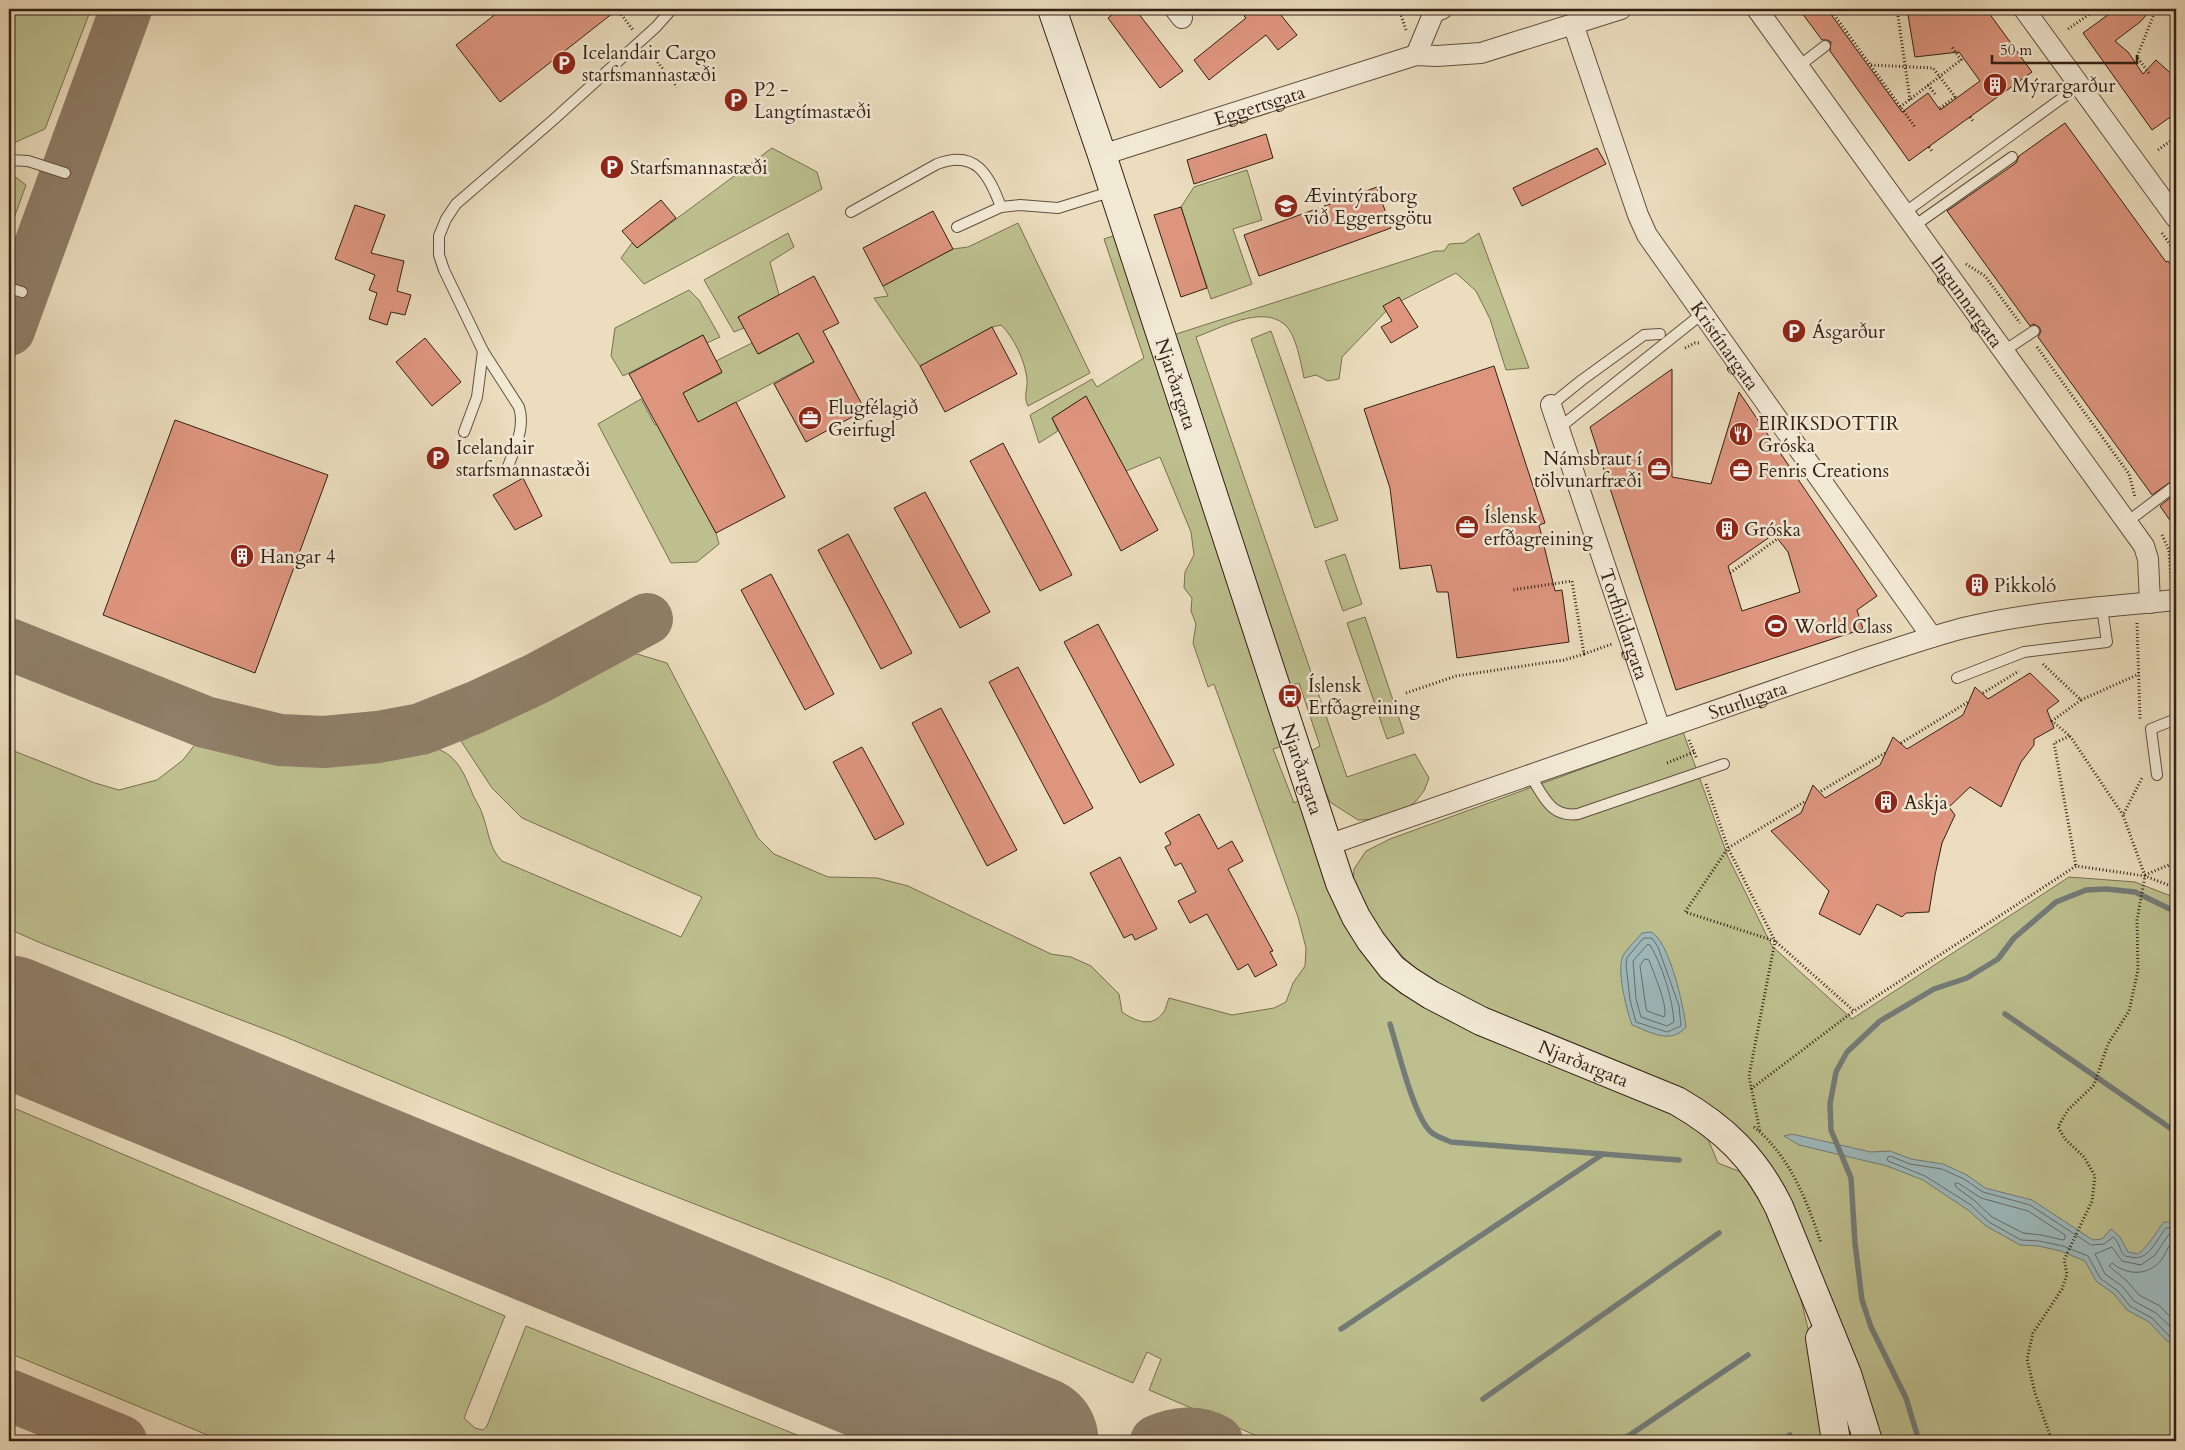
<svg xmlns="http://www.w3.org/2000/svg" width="2185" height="1450" font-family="Cardo,serif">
<rect width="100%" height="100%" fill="#ebddbe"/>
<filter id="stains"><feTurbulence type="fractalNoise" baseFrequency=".004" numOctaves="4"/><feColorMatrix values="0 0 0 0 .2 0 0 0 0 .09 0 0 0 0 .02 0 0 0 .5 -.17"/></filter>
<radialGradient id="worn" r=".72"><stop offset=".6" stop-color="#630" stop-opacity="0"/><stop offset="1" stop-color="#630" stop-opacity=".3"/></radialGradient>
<!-- green -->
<g fill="#bdbf8e" stroke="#786f50">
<path d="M9,9h82l-46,120 -36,16z"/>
<path d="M772,148l45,24 5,17 -178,95 -23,-26 11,-15 5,5z"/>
<path d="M1247,170l15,50 -29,9 19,55 -41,15 -30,-92 13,-20z"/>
<path d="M9,172l17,13 -17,47z"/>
<path d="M1018,223l72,150 -62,33c-5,-9 0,-17 -1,-27 -2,-18 -13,-42 -26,-54l-9,2 -72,39 -46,-68 14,-2 -5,-10 70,-37 15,-2z"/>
<path d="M788,233l6,14 -24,15 9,33 -41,22 6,11 -10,4 -30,-52z"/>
<path d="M1479,233l50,135 -23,2 -16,-51 -14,-28 -20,-18 -65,33 -49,51 -3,22 -11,2 -12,-6 -12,3c-3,-14 -8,-45 -20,-54 -23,-19 -63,4 -88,13l151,440 68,-23 14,24 -5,13 -9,11 -9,7 -20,10 -28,1 -28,-18 -21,-50 11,-6 -21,-63 -12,4 -117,-351 265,-85h9l5,-7 15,-1z"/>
<path d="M1116,235l147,452 17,60 -7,2 21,54 5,-3c16,49 29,97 56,141l314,169 36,22 13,31 23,9 25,39 27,55 16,67 14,108h-554l-120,-51 12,-31 -14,-7 -14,31 -246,-104 -277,-108 -327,-135 -240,-92 -34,-15v-180l86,34 24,7 38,-10 26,-20 17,-22c19,6 40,14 60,17 57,9 113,3 169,-8 27,4 35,26 44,48 3,7 8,13 10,21 6,17 6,32 19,45l179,76 21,-40 -180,-79 -30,-30 -31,-47 19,-9 147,-81 40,12 91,175 16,16 54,23 49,1 31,8 143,68 20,3 20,9 28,28 3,18c12,8 29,17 41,1 3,-3 4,-11 6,-15l63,17 42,-7 12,-6 7,-19 12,-17 1,-18 -8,-31 -84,-233 -6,3 -15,-44 3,-19 -5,-13 1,-13 -8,-10 1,-16 9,-17 -3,-23 -31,-75 -34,14 -40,-75 -34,22 6,13 -19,12 -9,-28 62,-36 5,8 47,-29 -40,-119z"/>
<path d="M689,290l10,10 21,37 -13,6 -4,-8 -80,41 -12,-20 4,-28z"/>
<path d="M822,331l12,20 -168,88 50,94 3,11 -22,18 -26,1 -73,-139 43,-25 14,26 34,-18 -6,-14 39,-20 -6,-12 36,-18 7,11 39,-21z"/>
<path d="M1271,331l67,189 -23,8 -64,-189z"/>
<path d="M1345,554l17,50 -19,7 -18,-50z"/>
<path d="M1365,617l39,116 -17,6 -40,-116z"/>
<path d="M1683,732l45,125 44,89 80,73 217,-142 66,5 41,16v543h-301c-14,-44 -29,-89 -44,-133 -30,-89 -52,-161 -137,-212l-196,-81 -70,-35 -23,-21 -23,-26 -18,-26 -11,-21 1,-17 12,-18 24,-12z"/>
<path d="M9,1106l496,210 -41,102 11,10 8,2 4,-4 39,-100 286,115h-590l-213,-88z"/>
</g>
<!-- water -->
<g fill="#9db9bc" stroke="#737b78">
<path d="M1651,932c18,8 33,75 35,95 -15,18 -36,5 -54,-2 -5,-14 -17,-58 -8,-71 5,-7 12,-14 18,-21z"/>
<path d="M1792,1134l79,18 19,-1 21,8 32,5 24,11 18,13 47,12 61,40 9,-1 9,-10 9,8 8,15 10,2c11,-8 17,-21 26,-32h12v122l-9,-3 -18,-19 -22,-12 -13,-16 -18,-13 -11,-20 -24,-10 -23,-5 -18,-1 -34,-19 -18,-16 -45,-30 -36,-14 -88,-21 -15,-9z"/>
</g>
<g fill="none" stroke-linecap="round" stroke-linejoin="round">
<!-- shore -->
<g stroke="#686c68" stroke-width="1">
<path d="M1644,938h8l6,9 21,59 2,20 -14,6 -31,-10 -6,-22 -4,-35 1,-7z"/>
<path d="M1650,945c12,19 23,55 24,77l-7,4 -26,-9 -5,-18 -3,-38 14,-16z"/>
<path d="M1645,959l4,1c4,12 20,47 15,57l-17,-6 -1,-3 -6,-42z"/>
<path d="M1958,1183l23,15 47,13 37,24v4l-2,1 -22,-5 -18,-2 -31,-16 -17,-16 -19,-14 -1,-3z"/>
<path d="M2176,1227l-10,1c-10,12 -17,34 -36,29 -3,-1 -5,0 -7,-3 -4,-6 -4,-12 -10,-17l-9,7 -13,1 -61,-40 -47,-13 -19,-13 -22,-10 -32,-5 -20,-8 -3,2 1,3 37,15 46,29 18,17 32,18 18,1 24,5 25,10 12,22 18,13 12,15 22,12 18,19 6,2"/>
<path d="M2176,1233l-7,1 -14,21 -14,10 -19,-4 -10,-14 -17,7 10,20 17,12 12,15 22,12 20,19"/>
<path d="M2176,1241c-8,2 -9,11 -14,18 -13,17 -34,17 -50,4l-3,3 18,15 12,14 21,11 16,17"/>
</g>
<!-- stream -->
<g stroke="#737b78" stroke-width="5.5">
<path d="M2005,1014l171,118"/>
<path d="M1390,1024c8,25 23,90 40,107 4,5 14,8 21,11l228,18"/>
<path d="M1341,1329l262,-175"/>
<path d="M1483,1399l236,-166"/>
<path d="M1621,1441l127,-86"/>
<path d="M1781,1441l9,-6"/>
<path d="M1919,1441l-13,-43 -35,-71 -9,-27 -7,-57 -4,-65 -20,-48 -1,-26 6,-32 11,-20 33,-31 54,-32 33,-11 31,-19 16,-21 42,-36 30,-12 20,-1 29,3 41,20"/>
</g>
<!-- taxiway -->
<g stroke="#8f7e68" stroke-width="52">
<path d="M9,330l117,-321"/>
<path d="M9,644l196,78 75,18 44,2 54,-5 43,-8 55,-22 60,-28 111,-60"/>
<path d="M9,1395l112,46"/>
<path d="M1156,1441c19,-8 42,-12 61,0"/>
</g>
<!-- runway -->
<path stroke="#8f7e68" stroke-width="131" d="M9,1021l1024,420"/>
</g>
<!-- building -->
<g fill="#dd957e" stroke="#331f13" fill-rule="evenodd">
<path d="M502,9h116l-118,93 -44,-57z"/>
<path d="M1120,9h15l48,62 -23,17 -52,-70z"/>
<path d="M1252,9h24l21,26 -19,15 -12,-15 -57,45 -15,-20 52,-42 -2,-2z"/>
<path d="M1799,9h28l75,103 26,-19 12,17 40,-29 -21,-29 -44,5 -8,-48h79l46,63 -123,89 -79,-110 1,-9 -4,-2h-5z"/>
<path d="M2116,9h36l-12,13 -25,19 13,11 15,22 13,-14 20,18v35l-24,17 -69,-97z"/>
<path d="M2065,123l101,139 2,-1 8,11v206l-24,17 -114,-158 3,-6 -2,-4 -5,-3 -4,2 -83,-115 69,-48 3,-7z"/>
<path d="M1266,134l7,24 -79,26 -7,-24z"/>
<path d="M1597,148l9,16 -84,42 -9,-18z"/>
<path d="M1377,187l14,41 -132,48 -15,-41z"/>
<path d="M661,200l15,18 -39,30 -15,-17z"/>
<path d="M355,205l30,10 -14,38 33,8 -7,30 14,4 -6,20 -14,-3 -4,13 -18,-6 8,-26 -8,-3 6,-15 -40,-16z"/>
<path d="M1181,207l26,81 -26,9 -27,-82z"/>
<path d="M933,211l20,38 -70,37 -20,-38z"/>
<path d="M814,276l25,47 -16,8 42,79 -59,32 -32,-58 40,-22 -16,-29 -40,21 -20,-37z"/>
<path d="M1399,297l19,30 -27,16 -10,-16 11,-6 -9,-15z"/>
<path d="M992,327l25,47 -72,38 -25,-46z"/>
<path d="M703,335l19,37 -39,21 15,29 38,-20 49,95 -69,36 -87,-159z"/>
<path d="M425,338l36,44 -29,24 -36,-44z"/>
<path d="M1494,366l51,157 -6,2 16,66 7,-1 7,52 -112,16 -9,-66h-11l-6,-27 -31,4 -10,-81 -26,-79z"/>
<path d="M1672,369v108l39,7 28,-92 138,204 -20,14 6,19 -187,61 -86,-263zM1774,534l14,18 12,40 -58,19 -14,-45z"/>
<path d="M1086,396l72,134 -37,21 -69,-133z"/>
<path d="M175,420l153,55 -73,198 -152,-58z"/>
<path d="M1003,443l69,132 -32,16 -70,-130z"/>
<path d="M523,478l19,38 -27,14 -22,-35z"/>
<path d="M925,492l65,120 -30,16 -66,-120z"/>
<path d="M2176,493v36l-16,-23z"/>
<path d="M848,534l64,119 -31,16 -63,-119z"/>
<path d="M771,574l63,120 -29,16 -64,-120z"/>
<path d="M1098,624l76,141 -34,18 -76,-141z"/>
<path d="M1018,667l75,141 -29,16 -75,-142z"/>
<path d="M2030,673l29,28 -12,9 7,18 -20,11v6l-13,17 -20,45 -31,-20 -21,20 6,8 -13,28 -7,32 -6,37 -23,1 -4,4 -25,-13 -17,31 -41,-21 10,-23 -58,-60 30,-18 12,-28 12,13 55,-33 13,-28 14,12 56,-34 12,-28 13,12z"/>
<path d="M941,708l76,142 -30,16 -75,-143z"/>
<path d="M862,747l42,77 -29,16 -42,-78z"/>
<path d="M1199,814l19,35 14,-8 11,20 -15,8 45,82 -3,1 7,13 -22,12 -7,-13 -10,6 -31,-56 -17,9 -12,-22 18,-9 -15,-29 -6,3 -10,-19 6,-3 -6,-11z"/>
<path d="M1120,857l37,72 -22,11 -3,-6 -8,4 -34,-65z"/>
</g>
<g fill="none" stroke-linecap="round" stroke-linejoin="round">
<!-- service casing -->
<g stroke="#614e3e" stroke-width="12">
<g id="service">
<path d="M1799,66l26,-20"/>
<path d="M9,160l19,1 37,12"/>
<path d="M851,212l86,-48c39,-15 52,11 64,43"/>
<path d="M1904,213l176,-128"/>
<path d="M1914,226l98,-69"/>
<path d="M957,227l44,-20 19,-2 38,3 55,-17"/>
<path d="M9,288l13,4"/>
<path d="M483,351l36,56c7,22 -6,44 -13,65"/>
<path d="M2004,351l30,-20"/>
<path d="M1551,405l31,-25 62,-45 16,-1"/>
<path d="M1559,428l144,-115"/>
<path d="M464,432l13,-35 6,-46 -39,-81 -5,-15v-19l7,-17 10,-15 96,-83 104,-94 16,-18"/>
<path d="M2127,522l49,-37"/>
<path d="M1957,678l67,-26 83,-10 -5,-34"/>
<path d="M1530,775c13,20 20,43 48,39l146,-50"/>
<path d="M2157,775l-6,-46 25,-10"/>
</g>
</g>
<!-- minor casing -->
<g stroke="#614e3e" stroke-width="22">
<g id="minor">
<path d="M1175,9l7,9"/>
<path id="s1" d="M1757,9l387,537 4,13 2,44"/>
<path d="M2024,9l152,209"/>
<path id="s2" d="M1573,24l65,191 9,20 285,402"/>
<path d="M1416,55l18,-43 8,-3"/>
<path id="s3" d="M1102,155l314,-100 21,1 44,-3 140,-44"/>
<path id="s4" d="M1551,405l109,324"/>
<path id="s5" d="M1328,845l542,-188c32,-10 65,-22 98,-30 68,-16 139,-20 208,-27"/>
</g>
</g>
<!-- secondary casing -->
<g stroke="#331f13" stroke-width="30">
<g id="secondary">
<path id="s6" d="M1052,9l50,146 238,728 16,34 15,24 21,27 17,13 22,14 50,26 196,80c47,27 78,57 102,106l68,167 21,67"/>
<path d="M1820,1338l16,103"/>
</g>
</g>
<!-- path -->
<g stroke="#331f13" stroke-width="3" stroke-dasharray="1 2.5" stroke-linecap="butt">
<path d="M617,9l16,21"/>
<path d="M1399,9l7,21"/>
<path d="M1830,9l85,118"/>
<path d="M1897,9l13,91"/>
<path d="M2068,29l29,-20"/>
<path d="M649,51l28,36"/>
<path d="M1871,65l62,3 23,30"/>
<path d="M2149,73l-12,-16 19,-48"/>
<path d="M1928,85l7,9"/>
<path d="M1900,107l61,-47 -9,-13"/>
<path d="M1940,108l15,-11"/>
<path d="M1970,117l3,4"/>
<path d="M1929,147l3,4"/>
<path d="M2158,150l18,-13"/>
<path d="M2162,233l14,20"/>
<path d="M1966,264l19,12 35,47"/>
<path d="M2037,347l92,127 6,23"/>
<path d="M1685,348l10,-5h4"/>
<path d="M2162,535l7,15 2,30"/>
<path d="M1730,573l47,-34"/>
<path d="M2137,623l3,96"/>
<path d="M1584,654l28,-10"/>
<path d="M2043,664l38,36 -29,21 18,15 -16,7 22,123"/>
<path d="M1406,693l50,-17 108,-16 20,-6 -12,-73 -60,9"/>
<path d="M1983,693l36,-22"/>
<path d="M2081,700l58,-26"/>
<path d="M2070,736l53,79"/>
<path d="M1689,740l8,19"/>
<path d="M1901,743l67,-41"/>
<path d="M1667,763l27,-11"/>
<path d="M1706,784l22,64 47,93 -26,135 11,56"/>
<path d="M1821,791l64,-38"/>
<path d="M1804,802l-76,46 -43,64 90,29 79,70 222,-145 69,10 31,12"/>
<path d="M2171,814l5,12"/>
<path d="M2145,875l31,-13"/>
<path d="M1751,1089l103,-78"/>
<path d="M1754,1127c36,29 53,74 67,116"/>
<path d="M2052,1441l-17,-48 -8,-34 6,-26 29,-44 5,-15 -3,-14 28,-59 3,-25 -11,-19 -19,-18 -7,-12 10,-17 26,-25 14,-41 21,-33 9,-41 -1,-50 8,-44 -22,-61 19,-37"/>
</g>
<!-- service -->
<use href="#service" stroke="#f2e9d5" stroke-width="10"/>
<!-- minor -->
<use href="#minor" stroke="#f2e9d5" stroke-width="20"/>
<!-- secondary -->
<use href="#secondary" stroke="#f2e9d5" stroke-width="28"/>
</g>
<!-- icons -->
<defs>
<g id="parking-disc" transform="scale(1.25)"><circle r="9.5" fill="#8f2418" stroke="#f2e9d5"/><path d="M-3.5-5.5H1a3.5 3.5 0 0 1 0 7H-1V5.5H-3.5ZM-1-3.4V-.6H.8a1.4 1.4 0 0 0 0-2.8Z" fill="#fff"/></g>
<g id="building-disc" transform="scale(1.25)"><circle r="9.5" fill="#8f2418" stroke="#f2e9d5"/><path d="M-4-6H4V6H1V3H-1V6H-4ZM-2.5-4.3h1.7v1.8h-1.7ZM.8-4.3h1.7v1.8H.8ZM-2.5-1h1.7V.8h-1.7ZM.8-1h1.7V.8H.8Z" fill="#fff"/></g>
<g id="school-disc" transform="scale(1.25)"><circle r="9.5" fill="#8f2418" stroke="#f2e9d5"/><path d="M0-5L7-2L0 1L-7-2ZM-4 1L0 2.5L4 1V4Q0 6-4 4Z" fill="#fff"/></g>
<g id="office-disc" transform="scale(1.25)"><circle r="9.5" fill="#8f2418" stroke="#f2e9d5"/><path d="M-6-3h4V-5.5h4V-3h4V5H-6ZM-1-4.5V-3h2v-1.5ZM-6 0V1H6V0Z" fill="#fff"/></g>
<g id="restaurant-disc" transform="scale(1.25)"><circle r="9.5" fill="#8f2418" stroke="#f2e9d5"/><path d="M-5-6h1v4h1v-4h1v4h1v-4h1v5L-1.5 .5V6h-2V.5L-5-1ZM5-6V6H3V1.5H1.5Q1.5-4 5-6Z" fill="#fff"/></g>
<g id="stadium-disc" transform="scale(1.25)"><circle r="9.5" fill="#8f2418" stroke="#f2e9d5"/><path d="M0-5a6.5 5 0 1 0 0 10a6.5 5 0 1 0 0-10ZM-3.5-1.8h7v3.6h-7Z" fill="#fff"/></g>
<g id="bus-disc" transform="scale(1.25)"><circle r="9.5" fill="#8f2418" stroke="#f2e9d5"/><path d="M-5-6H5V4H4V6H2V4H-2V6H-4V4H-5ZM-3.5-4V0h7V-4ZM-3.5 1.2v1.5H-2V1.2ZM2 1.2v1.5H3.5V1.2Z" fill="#fff"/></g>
</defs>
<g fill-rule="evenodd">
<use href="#parking-disc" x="564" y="63"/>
<use href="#building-disc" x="1995" y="85"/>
<use href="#parking-disc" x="736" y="100"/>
<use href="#parking-disc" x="612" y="167"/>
<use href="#school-disc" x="1286" y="206"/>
<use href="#parking-disc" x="1794" y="331"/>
<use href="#office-disc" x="810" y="418"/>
<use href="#restaurant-disc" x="1741" y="434"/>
<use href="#parking-disc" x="438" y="458"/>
<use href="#office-disc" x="1659" y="469"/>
<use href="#office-disc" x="1741" y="470"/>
<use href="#office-disc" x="1467" y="527"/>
<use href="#building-disc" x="1727" y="529"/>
<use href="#building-disc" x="242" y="556"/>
<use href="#building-disc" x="1977" y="585"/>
<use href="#stadium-disc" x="1776" y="626"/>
<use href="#bus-disc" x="1290" y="696"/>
<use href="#building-disc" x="1886" y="802"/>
</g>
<g text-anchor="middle" stroke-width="5" stroke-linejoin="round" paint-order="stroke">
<!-- poi labels -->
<g font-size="19" fill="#331f13" stroke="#f2e9d5" text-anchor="start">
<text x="582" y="59">Icelandair Cargo<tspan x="582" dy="22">starfsmannastæði</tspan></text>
<text x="2012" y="92">Mýrargarður</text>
<text x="754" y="96">P2 -<tspan x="754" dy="22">Langtímastæði</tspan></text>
<text x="630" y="174">Starfsmannastæði</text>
<text x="1304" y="202">Ævintýraborg<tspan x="1304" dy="22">við Eggertsgötu</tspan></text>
<text x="1812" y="338">Ásgarður</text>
<text x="828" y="414">Flugfélagið<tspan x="828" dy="22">Geirfugl</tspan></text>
<text x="1758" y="430">EIRIKSDOTTIR<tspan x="1758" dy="22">Gróska</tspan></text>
<text x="456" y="454">Icelandair<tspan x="456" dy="22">starfsmannastæði</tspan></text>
<text x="1642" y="465" text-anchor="end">Námsbraut í<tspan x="1642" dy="22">tölvunarfræði</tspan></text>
<text x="1758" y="477">Fenris Creations</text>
<text x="1484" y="523">Íslensk<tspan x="1484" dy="22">erfðagreining</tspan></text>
<text x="1744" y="536">Gróska</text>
<text x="260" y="563">Hangar 4</text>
<text x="1994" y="592">Pikkoló</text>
<text x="1794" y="633">World Class</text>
<text x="1308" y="692">Íslensk<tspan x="1308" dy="22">Erfðagreining</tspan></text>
<text x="1904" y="809">Askja</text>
</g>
<!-- street labels -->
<g font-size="19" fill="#331f13" stroke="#f2e9d5">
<text dy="7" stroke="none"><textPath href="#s3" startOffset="165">Eggertsgata</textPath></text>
<text dy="7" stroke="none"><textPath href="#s1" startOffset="360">Ingunnargata</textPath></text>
<text dy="7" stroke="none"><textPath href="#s2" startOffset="359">Kristínargata</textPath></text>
<text dy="7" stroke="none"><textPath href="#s6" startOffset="395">Njarðargata</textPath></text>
<text dy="7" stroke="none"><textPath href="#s4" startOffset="231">Torfhildargata</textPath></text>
<text dy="7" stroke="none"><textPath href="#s5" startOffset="444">Sturlugata</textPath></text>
<text dy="7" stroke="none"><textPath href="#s6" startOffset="800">Njarðargata</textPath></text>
<text dy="7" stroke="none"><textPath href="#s6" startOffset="1235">Njarðargata</textPath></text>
</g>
</g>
<!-- margin -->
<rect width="2185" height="1450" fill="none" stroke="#ebddbe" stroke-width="30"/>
<rect x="10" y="10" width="2165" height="1430" fill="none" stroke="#331f13" stroke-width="2.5"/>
<rect x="15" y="15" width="2155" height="1420" fill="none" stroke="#331f13"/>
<!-- scale -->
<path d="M1992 55v8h145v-8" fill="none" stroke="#331f13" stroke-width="2.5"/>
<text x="2000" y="55" font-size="15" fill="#331f13" stroke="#f2e9d5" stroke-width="4" paint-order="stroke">50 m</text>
<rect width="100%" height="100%" filter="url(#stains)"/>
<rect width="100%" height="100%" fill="url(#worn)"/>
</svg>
